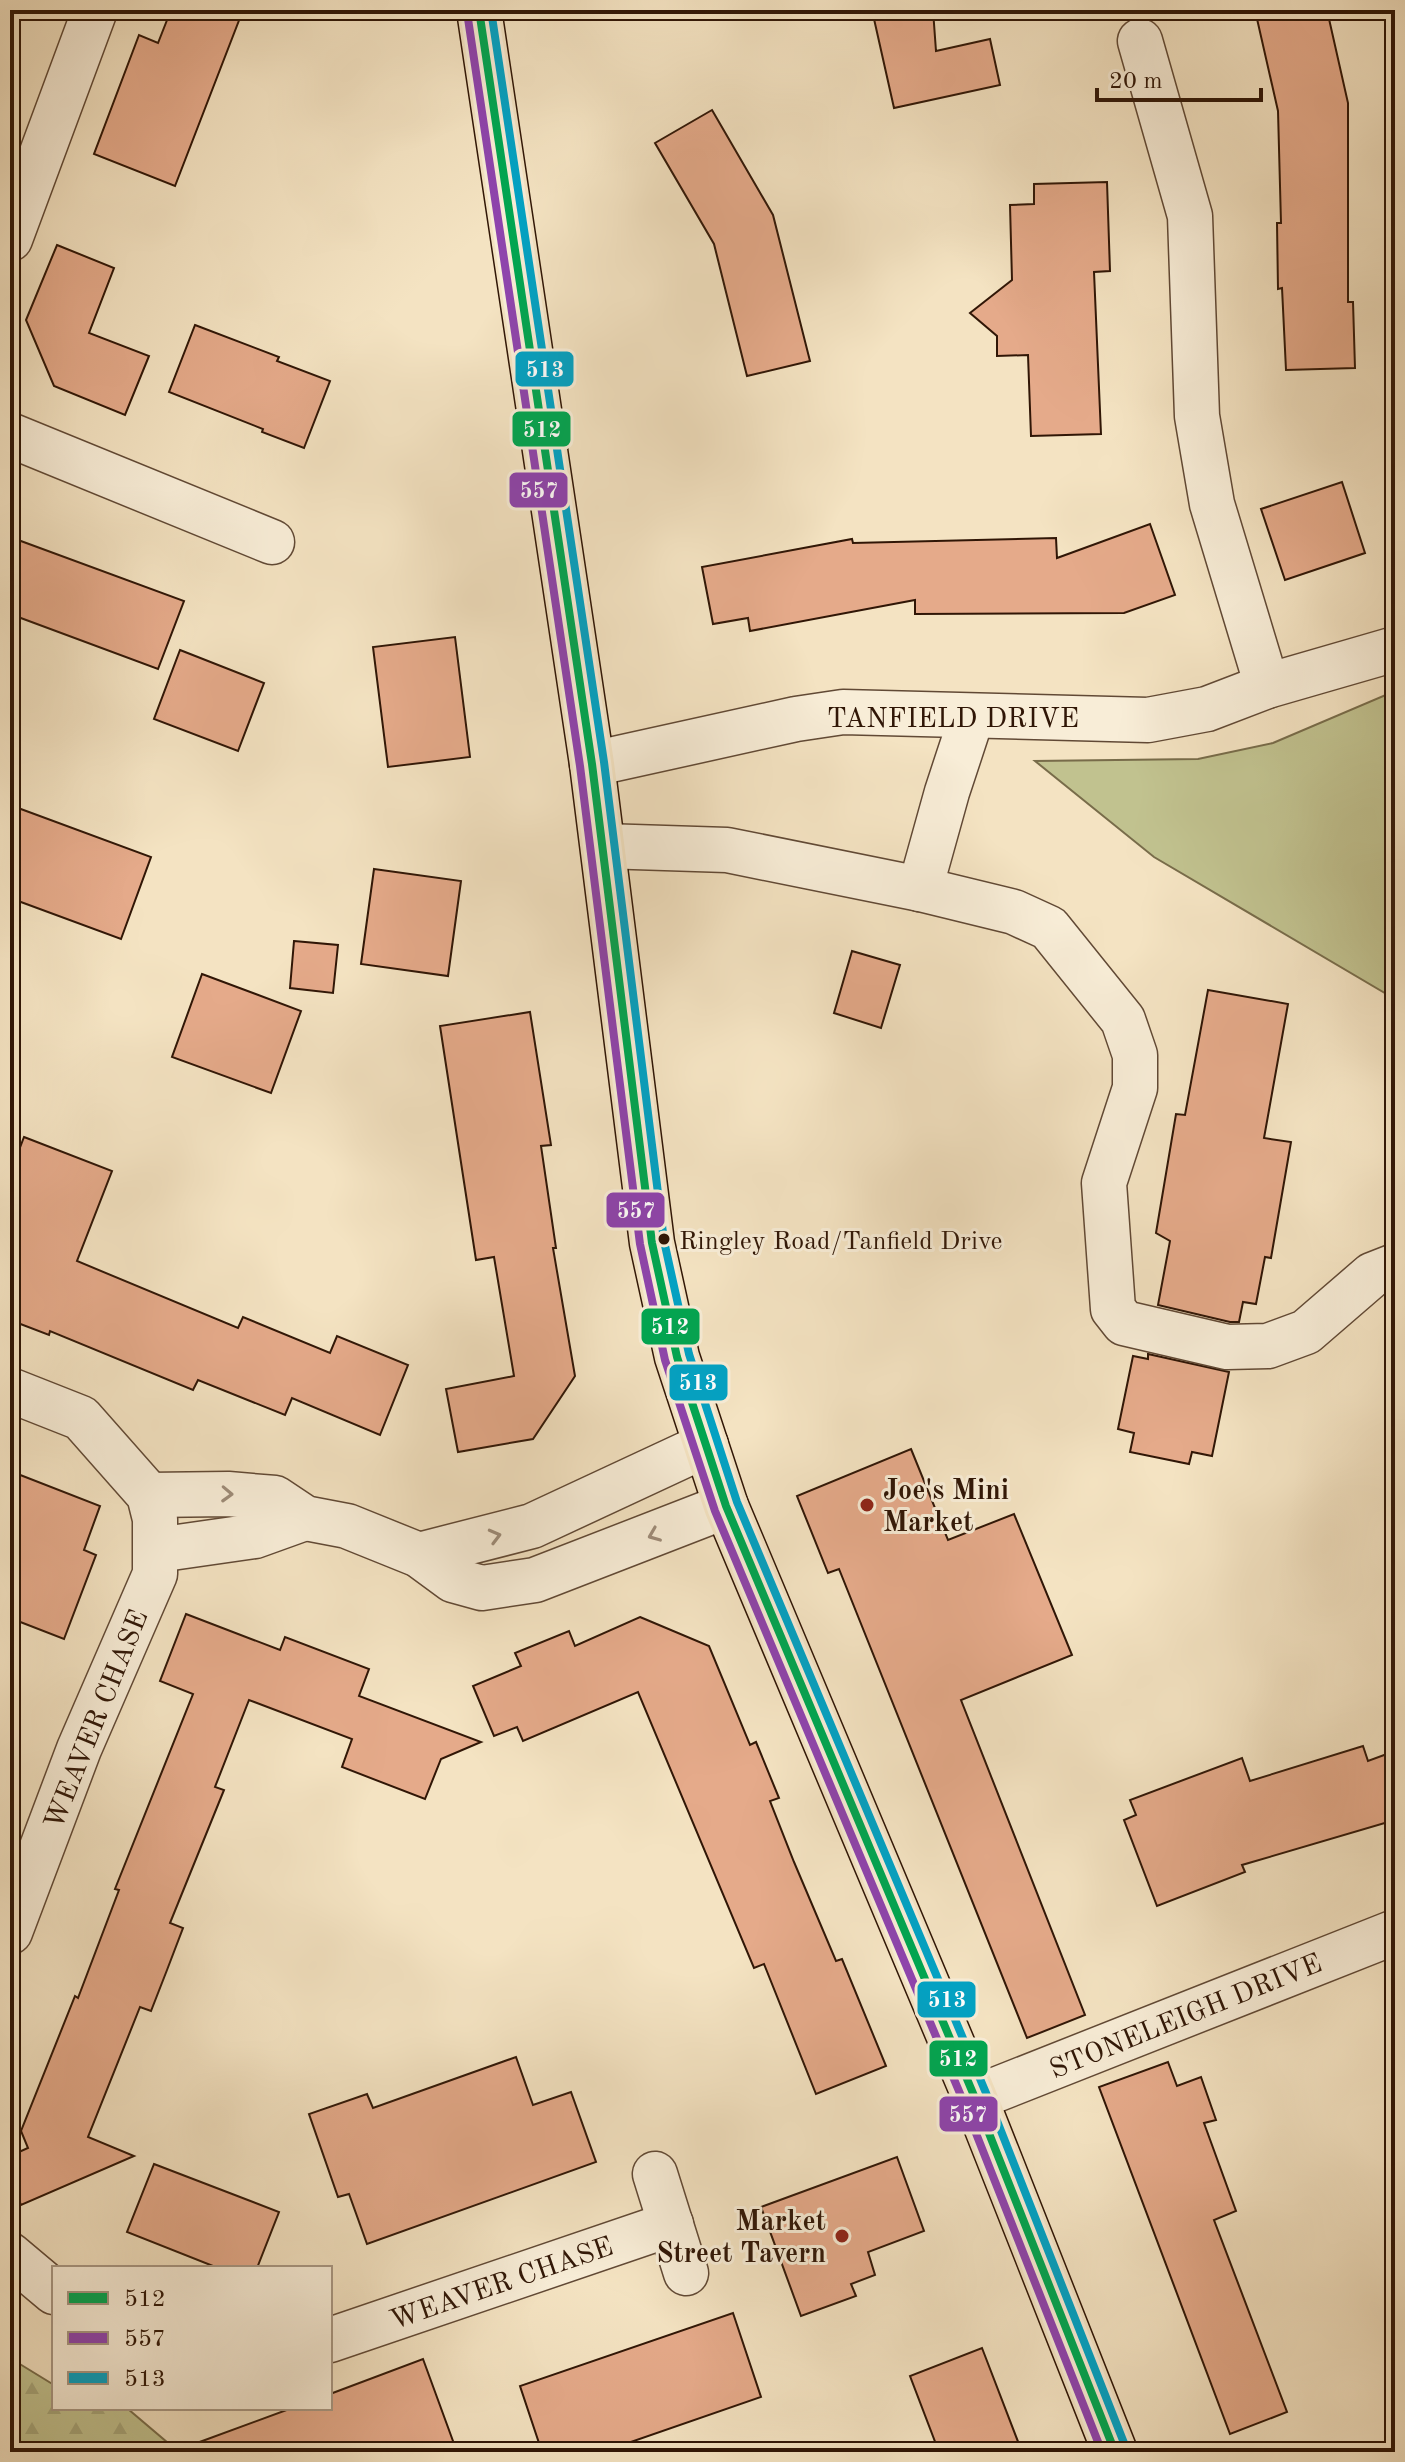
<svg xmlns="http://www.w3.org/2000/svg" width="1405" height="2462" font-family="'Old Standard TT',serif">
<defs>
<pattern id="forest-firs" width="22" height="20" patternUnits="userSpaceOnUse" patternTransform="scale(2)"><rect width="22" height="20" fill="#c1c28f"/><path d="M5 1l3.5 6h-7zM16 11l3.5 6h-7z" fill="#a6a67a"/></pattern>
</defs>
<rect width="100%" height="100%" fill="#f4e3c2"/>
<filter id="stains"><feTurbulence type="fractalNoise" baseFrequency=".0025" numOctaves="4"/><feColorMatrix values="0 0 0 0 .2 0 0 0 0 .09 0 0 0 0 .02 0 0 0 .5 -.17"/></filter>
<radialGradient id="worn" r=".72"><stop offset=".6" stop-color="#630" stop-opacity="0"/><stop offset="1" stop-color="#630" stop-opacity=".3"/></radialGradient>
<!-- grass -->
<path fill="#c1c28f" stroke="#786c4a" stroke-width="2" d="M1395,691v308l-241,-142 -119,-96 163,-2 75,-16z"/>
<!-- forest -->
<path fill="url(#forest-firs)" stroke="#786c4a" stroke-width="2" d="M10,2358l44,27v23l74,1 40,34 6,9h-152l-12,-13z"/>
<!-- building -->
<g fill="#e5aa8a" stroke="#301606" stroke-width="2">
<path d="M171,10h72l-68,176 -81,-32 45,-119 19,8z"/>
<path d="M872,10h61l3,41 54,-12 10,46 -106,23z"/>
<path d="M1255,10h72l21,93v199h5l2,66 -69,2 -4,-82 -4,1 -1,-66h4l-3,-112z"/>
<path d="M712,110l61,105 37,146 -63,15 -33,-132 -59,-101z"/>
<path d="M1107,182l3,89 -16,1 7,162 -70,2 -3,-81 -31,1v-20l-27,-23 42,-33 -2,-75 24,-1v-20z"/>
<path d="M57,245l57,23 -25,65 60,23 -24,59 -71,-29 -28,-66z"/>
<path d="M195,325l84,32 -2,4 53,20 -26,67 -42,-16 1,-3 -94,-37z"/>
<path d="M1342,482l23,71 -80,27 -24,-71z"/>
<path d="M1150,524l25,71 -51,18 -209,1v-14l-165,31 -2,-13 -35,6 -11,-57 150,-28 1,4 203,-5 1,20z"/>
<path d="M10,537l174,64 -26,68 -148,-55z"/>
<path d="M455,637l15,120 -82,10 -15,-120z"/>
<path d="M180,650l84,33 -26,68 -84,-32z"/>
<path d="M10,805l141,52 -30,82 -111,-41z"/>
<path d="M374,869l87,12 -13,95 -87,-12z"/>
<path d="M294,941l44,4 -5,48 -43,-5z"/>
<path d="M852,951l48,14 -19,63 -47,-15z"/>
<path d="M202,974l99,37 -30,82 -99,-36z"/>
<path d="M1208,990l80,14 -24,134 27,4 -20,116 -6,-1 -9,47 -13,-2 -4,20h-9l-72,-17 12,-64 -14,-8 20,-119 9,1z"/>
<path d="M530,1012l21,133 -10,1 15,102h-3l22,128 -42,63 -75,13 -12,-63 68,-13 -20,-119 -18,3 -36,-234z"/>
<path d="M24,1137l88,34 -35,90 161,67 5,-11 87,36 7,-17 71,29 -28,70 -88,-37 -7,17 -87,-35 -5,10 -143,-59 -1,4 -39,-15v-146z"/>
<path d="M1148,1354l81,18 -17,84 -20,-4 -3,12 -59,-12 4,-19 -16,-4 15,-73 15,3z"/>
<path d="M911,1449l37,91 66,-26 58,141 -111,45 124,315 -58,23 -188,-469 -11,4 -31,-77z"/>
<path d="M10,1471l90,35 -16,44 12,5 -32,84 -54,-21z"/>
<path d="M186,1614l94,36 5,-13 84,32 -10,27 122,46 -40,17 -16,40 -83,-32 10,-28 -103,-39 -34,87 9,3 -54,133 13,5 -16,42 -16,41 -11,-4 -52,130 46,19 -113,49 -11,-25v-24l18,-8 -7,-17 54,-135 3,2 41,-108 -4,-1 78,-195 -33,-13z"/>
<path d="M640,1617l69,29 41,99 6,-3 23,56 -9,3 24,61 42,99 6,-2 44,107 -70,28 -52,-130 -10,4 -116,-276 -115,49 -6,-14 -23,9 -21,-50 48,-20 -6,-13 54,-22 6,15z"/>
<path d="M1363,1746l5,15 27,-10v69l-153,45 3,7 -88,34 -33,-86 12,-5 -6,-15 112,-42 8,23z"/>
<path d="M516,2057l17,48 38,-13 25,70 -229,82 -18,-50 -11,3 -29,-83 58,-20 6,14z"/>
<path d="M1168,2062l9,24 24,-9 15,43 -12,3 32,88 -22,9 73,192 -57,22 -131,-347z"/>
<path d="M897,2157l27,74 -56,21 7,23 -24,9 5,12 -55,20 -40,-109z"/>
<path d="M154,2164l125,48 -22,56h-39l-91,-36z"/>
<path d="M733,2313l28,84 -159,55h-60l-22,-66z"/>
<path d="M982,2348l40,104h-83l-29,-76z"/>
<path d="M423,2359l34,93h-270l-1,-5 106,-39h38v-14z"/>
</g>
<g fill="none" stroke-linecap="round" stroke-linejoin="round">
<!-- minor casing -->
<g stroke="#614935" stroke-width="47">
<g id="minor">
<path d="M1140,41l50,175 7,200 15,88 55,182"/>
<path d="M10,239l85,-229"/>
<path d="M10,435l262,107"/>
<path d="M592,764l204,-45 47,-7 305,8 59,-11 60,-23 128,-37"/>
<path d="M603,846l124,4 193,39 94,23 35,16 74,92 12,35v33l-31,95 9,126 11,14 103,24 41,-1 38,-14 66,-57 23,-9"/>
<path d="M920,889l27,-97 25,-76"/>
<path d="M10,1390l71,28 68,77 6,24v55l-76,175 -69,183"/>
<path d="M149,1495l79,-1 47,4 30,20 42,8 72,29 34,25 29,8 53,-8 191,-74"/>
<path d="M157,1550l98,-14 50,-18"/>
<path d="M419,1555l113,-29 174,-81"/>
<path d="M975,2098l420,-166"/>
<path d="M655,2174l31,99"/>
<path d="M10,2255l44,37"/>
<path d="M330,2340l341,-116"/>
</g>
</g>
<!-- major casing -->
<g stroke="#301606" stroke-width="47">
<path id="major" d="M479,10l113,754 60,479 25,114 49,149 249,592 140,354"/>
</g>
<!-- minor -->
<use href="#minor" stroke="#f8edd7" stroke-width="44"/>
<!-- major -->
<use href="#major" stroke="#f4e3c2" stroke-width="44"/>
<!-- bus-1 casing -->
<g stroke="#f8edd7" stroke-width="14">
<path id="bus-1" d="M479,10l113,754 60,479 25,114 49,149 249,592 140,354"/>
</g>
<!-- bus-2 casing -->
<g stroke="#f8edd7" stroke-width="14">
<path id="bus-2" d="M467,12l113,754 60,478 25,116 50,151 249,592 138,349"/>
</g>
<!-- bus-3 casing -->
<g stroke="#f8edd7" stroke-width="14">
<path id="bus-3" d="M491,10l113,752 60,479 25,113 48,148 249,591 140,355"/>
</g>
<!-- bus-1 -->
<use href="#bus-1" stroke="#00a651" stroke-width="8"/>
<!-- bus-2 -->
<use href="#bus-2" stroke="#8e44ad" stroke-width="8"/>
<!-- bus-3 -->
<use href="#bus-3" stroke="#02a2c4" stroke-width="8"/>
</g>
<!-- one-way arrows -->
<defs><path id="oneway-chevron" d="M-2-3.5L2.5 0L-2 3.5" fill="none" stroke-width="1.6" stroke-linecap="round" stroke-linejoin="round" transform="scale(2)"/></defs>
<g stroke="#9e8c79">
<use href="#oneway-chevron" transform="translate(227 1494) rotate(2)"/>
<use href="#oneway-chevron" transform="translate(654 1535) rotate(158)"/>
<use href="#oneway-chevron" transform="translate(495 1536) rotate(-15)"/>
</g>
<!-- markers -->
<circle fill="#301606" stroke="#f8edd7" stroke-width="3" cx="664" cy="1239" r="7"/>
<g fill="#8f2418" stroke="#f8edd7" stroke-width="3">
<circle cx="867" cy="1505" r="8"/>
<circle cx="842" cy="2236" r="8"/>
</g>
<g text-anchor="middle" stroke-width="6" stroke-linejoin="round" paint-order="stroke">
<!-- bus labels -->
<g font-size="26" fill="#301606" stroke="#f8edd7" text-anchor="start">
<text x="679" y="1249">Ringley Road/Tanfield Drive</text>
</g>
<!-- street labels -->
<g font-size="28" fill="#301606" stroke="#f8edd7">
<text x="953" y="727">TANFIELD DRIVE</text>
<text transform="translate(95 1719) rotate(-68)" y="10">WEAVER CHASE</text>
<text transform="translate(1185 2015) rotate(-22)" y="10">STONELEIGH DRIVE</text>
<text transform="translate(501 2282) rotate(-19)" y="10">WEAVER CHASE</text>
</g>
<!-- poi labels -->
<g font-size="28" font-weight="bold" fill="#301606" stroke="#f8edd7" text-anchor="start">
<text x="883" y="1499">Joe's Mini<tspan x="883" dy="32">Market</tspan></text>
<text x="826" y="2230" text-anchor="end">Market<tspan x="826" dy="32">Street Tavern</tspan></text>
</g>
</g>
<g stroke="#f8edd7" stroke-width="3">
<rect x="514" y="350" width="61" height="38" rx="8" fill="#02a2c4"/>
<rect x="511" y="410" width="61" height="38" rx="8" fill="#00a651"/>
<rect x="508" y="471" width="61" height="38" rx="8" fill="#8e44ad"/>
<rect x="605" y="1191" width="61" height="38" rx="8" fill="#8e44ad"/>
<rect x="640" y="1307" width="61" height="39" rx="8" fill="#00a651"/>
<rect x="668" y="1363" width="61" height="39" rx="8" fill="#02a2c4"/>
<rect x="916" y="1980" width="61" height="39" rx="8" fill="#02a2c4"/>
<rect x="928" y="2039" width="61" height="39" rx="8" fill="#00a651"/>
<rect x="938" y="2095" width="61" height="38" rx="8" fill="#8e44ad"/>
</g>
<g font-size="22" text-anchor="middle" font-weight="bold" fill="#fff">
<text x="545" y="377">513</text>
<text x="542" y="437">512</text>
<text x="539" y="498">557</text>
<text x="636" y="1218">557</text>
<text x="670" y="1334">512</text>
<text x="698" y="1390">513</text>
<text x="947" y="2007">513</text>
<text x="958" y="2066">512</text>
<text x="968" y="2122">557</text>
</g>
<!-- margin -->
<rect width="1405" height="2462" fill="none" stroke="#f4e3c2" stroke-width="40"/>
<rect x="12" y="12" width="1381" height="2438" fill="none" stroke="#301606" stroke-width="4"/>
<rect x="20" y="20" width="1365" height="2422" fill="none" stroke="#301606" stroke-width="2"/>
<!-- legend -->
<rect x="52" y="2266" width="280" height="144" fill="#f8edd7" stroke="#a89783" stroke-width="2"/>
<rect x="68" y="2292" width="40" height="12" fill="#00a651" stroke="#a89783" stroke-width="2"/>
<text x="124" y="2306" font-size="24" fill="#301606">512</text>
<rect x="68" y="2332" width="40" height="12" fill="#8e44ad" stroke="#a89783" stroke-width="2"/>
<text x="124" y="2346" font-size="24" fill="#301606">557</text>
<rect x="68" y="2372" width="40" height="12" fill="#02a2c4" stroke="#a89783" stroke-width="2"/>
<text x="124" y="2386" font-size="24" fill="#301606">513</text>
<!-- scale -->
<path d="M1097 88v12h164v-12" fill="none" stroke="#301606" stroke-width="4"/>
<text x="1109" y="88" font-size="24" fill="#301606" stroke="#f8edd7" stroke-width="6" paint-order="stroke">20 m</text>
<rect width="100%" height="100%" filter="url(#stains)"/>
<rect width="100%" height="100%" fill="url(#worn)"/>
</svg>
